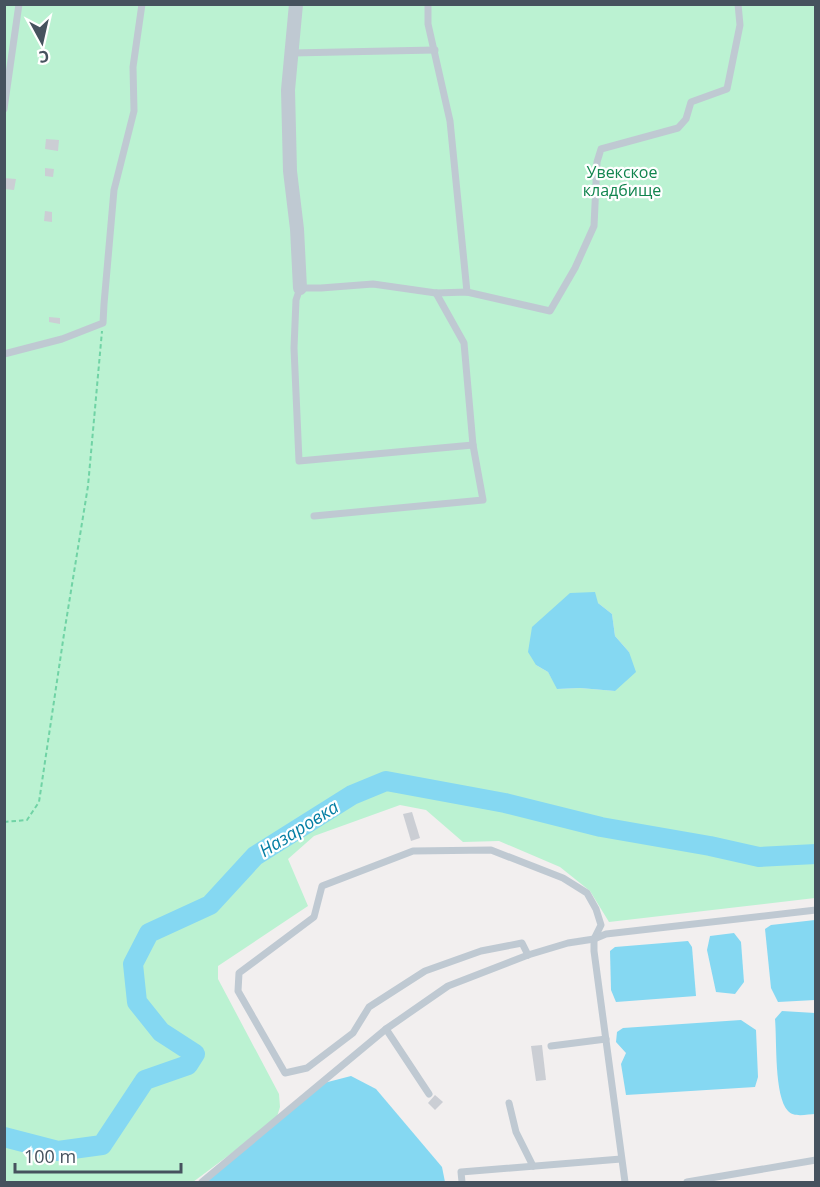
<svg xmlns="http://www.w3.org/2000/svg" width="820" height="1187" font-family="'Open Sans',sans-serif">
<rect width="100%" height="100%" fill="#f2efef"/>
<!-- green -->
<path fill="#bbf2d2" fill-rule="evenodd" d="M5,5h810v893l-206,24 -19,-31 -30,-24 -61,-26 -36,1 -37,-32 -26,-5 -86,31 -26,23 20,47 -90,60v13l61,115 1,13 -4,13 -83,62h-188zM598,603l14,11 3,22 14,16 -14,39 -35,-3 -22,1 -10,-17 -12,-7z"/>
<!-- water -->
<g fill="#85d8f2">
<path d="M595,592l3,11 14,11 3,22 14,16 7,20 -21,19 -35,-3 -23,1 -9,-17 -12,-7 -8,-13 4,-25 38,-34z"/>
<path d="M815,920v80l-37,2 -7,-14 -6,-59 6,-4z"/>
<path d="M734,933l7,9 3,40 -9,12 -19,-2 -9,-42 3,-14z"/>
<path d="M688,941l4,6 4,49 -80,6 -5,-12 -1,-39 5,-4z"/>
<path d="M782,1011l33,2v101c-7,0 -21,4 -27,-3 -14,-15 -11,-70 -13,-92z"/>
<path d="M741,1020l15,10 2,47 -3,10 -129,8 -5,-31 5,-11 -10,-11 1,-10 6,-4z"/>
<path d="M351,1076l25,13 66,78 3,15h-239l118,-99z"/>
</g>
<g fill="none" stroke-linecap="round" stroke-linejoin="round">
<!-- river -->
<path stroke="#85d8f2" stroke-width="20" d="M4,1137l54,14 44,-6 43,-65 43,-15 7,-11 -34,-22 -24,-30 -4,-38 16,-31 61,-28 45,-49 97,-61 34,-14 119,22 96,24 109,19 49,11 57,-3"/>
</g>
<!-- building -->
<g fill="#cbced4">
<path d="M46,139l13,1 -1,11 -13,-2z"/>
<path d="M45,168l9,1 -1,8 -8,-1z"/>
<path d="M4,178l12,1 -2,11 -10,-1z"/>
<path d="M45,211l7,1v10l-8,-1z"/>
<path d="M49,317l11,1v6l-11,-2z"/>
<path d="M412,812l8,26 -9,3 -8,-27z"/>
<path d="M542,1045l4,35 -10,1 -5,-35z"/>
<path d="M435,1095l8,7 -8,8 -7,-7z"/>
</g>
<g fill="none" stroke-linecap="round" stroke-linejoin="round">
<!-- path -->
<path stroke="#70d3a5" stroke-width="2" stroke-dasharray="4.5 3" stroke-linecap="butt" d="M4,822l23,-2 12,-18 25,-168 24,-148 14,-155"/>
<!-- lane -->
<g stroke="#bfc9d2" stroke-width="7">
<path d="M428,4v20l22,97 17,171"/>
<path d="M292,53l143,-3"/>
<path d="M4,109l15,-105"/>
<path d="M4,354l58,-15 41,-16 1,-19 10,-114 20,-79 -1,-44 9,-63"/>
<path d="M473,445l-174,16 -5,-113 2,-48 4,-12h21l52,-4 63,9 31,-1 83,19 25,-43 19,-42 3,-64 4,-13 77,-21 8,-9 5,-17 36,-13 13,-64 -2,-21"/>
<path d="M314,516l169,-16 -10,-55 -9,-102 -28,-50"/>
<path d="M528,955l-6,-12 -41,8 -56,20 -56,36 -16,26 -46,35 -22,5 -47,-82 1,-18 75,-56 8,-31 91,-35 78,-1 72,28 24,15 9,16 5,16 -7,14v12l31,231"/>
<path d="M386,1029l43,65"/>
<path d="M551,1046l55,-7"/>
<path d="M509,1103l7,29 17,34"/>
<path d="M202,1182l184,-153 62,-43 80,-31 40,-12 26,-4 12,-5 210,-24"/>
<path d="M462,1182l-1,-10 160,-13"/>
<path d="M687,1182l129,-22"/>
</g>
<!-- street -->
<path stroke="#bfc9d2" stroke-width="14" d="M296,4l-8,86 2,81 7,58 3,59"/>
</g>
<g text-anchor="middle" stroke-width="4.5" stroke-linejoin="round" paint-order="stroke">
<!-- park labels -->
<g font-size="16" fill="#11854e" stroke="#fff">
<text x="622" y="178">Увекское<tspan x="622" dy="18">кладбище</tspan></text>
</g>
<!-- water labels -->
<g font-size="18" font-style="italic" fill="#047ea4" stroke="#fff">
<text transform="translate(299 829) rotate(-32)" y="6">Назаровка</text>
</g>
</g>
<!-- border -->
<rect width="820" height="1187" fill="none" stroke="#46525e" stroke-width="12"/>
<!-- north arrow -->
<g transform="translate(42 42) rotate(172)" stroke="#ffffff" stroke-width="4.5" paint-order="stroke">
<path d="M0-4.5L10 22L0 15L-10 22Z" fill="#46525e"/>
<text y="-9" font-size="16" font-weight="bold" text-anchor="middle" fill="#46525e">С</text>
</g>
<!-- scale -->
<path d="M15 1163v9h166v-9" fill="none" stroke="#46525e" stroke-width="3"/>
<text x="24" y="1163" font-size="18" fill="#46525e" stroke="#ffffff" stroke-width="4.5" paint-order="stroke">100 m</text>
</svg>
